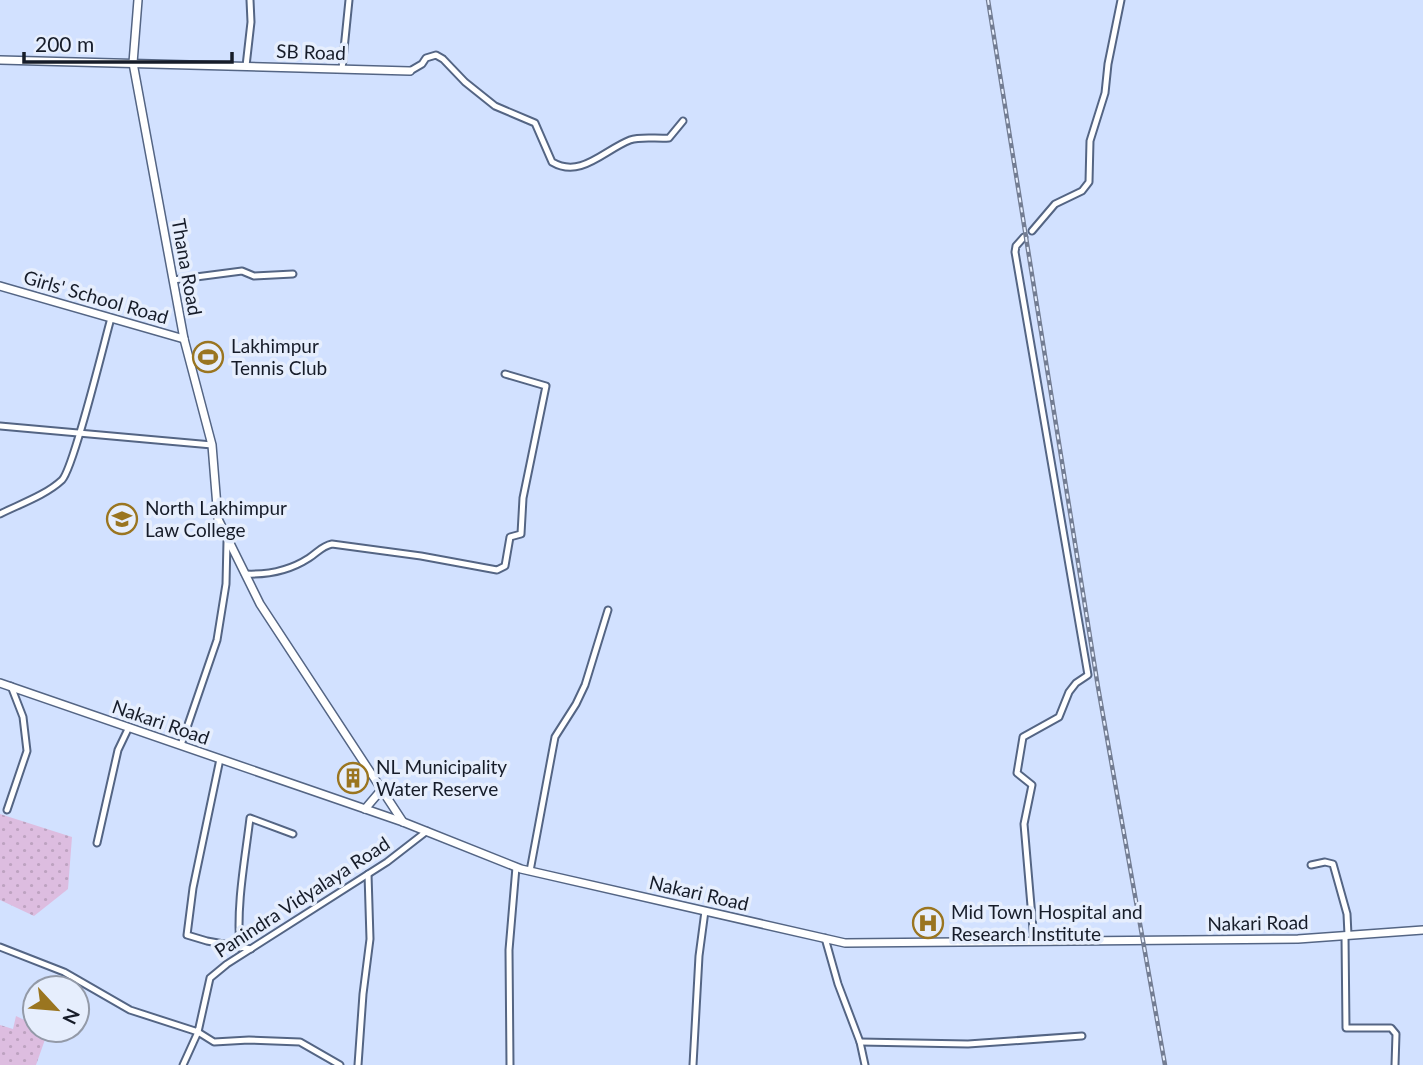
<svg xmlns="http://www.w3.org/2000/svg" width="1423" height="1065" font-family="Lato,sans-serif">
<defs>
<pattern id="park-dots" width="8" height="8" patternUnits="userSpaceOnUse" patternTransform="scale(1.75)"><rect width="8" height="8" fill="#ddbde0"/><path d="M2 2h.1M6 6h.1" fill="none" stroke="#bda2c0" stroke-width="1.8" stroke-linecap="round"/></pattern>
</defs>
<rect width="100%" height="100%" fill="#d2e1ff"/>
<!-- park -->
<g fill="url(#park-dots)">
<path d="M0,814l72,23 -4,52 -34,27 -34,-16z"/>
<path d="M16,1016l19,9v5l13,1 -12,34h-36v-40l13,4z"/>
</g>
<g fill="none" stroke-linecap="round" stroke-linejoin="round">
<!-- minor casing -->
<g stroke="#546584" stroke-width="9">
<g id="minor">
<path d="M246,66l5,-44 -1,-22"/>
<path d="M342,69l7,-69"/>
<path d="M410,71l12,-7 4,-6 10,-3 7,4 22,23 30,24 40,17 17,39c29,17 52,-12 78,-22 11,-4 27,-1 39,-2l14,-17"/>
<path d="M1032,231l23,-27 27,-13 7,-9 1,-41 15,-48 3,-29 13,-64"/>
<path d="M1024,237l-8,9 -1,6 73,423 -12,8 -7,9 -10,25 -36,20 -6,36 15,12 -8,39 10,117"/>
<path d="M173,280l69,-9 12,5 39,-2"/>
<path d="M0,426l212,19"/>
<path d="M0,514c20,-10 46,-19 62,-34 12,-13 42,-137 49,-162"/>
<path d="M245,574c23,1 44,-3 64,-16 9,-6 13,-12 23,-14l89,12 76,14 8,-4 5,-29 11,-3 2,-36 23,-112 -41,-12"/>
<path d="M181,745l36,-105 9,-56 1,-43"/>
<path d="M220,759l-27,129 -6,47 20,6 44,8"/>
<path d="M7,810l20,-59 -4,-34 -12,-31"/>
<path d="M97,843l21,-93 11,-23"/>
<path d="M1311,865l14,-3 8,2 14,50 1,21"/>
<path d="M530,871l25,-134 21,-33 9,-19 23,-75"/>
<path d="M1345,936l1,92h45l5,6 -1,31"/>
<path d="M825,938l13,46 22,58 5,23"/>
<path d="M0,947l64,25 66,38 68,22 12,-54 17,-14 160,-102 40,-31"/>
<path d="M240,948c-4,-43 5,-88 10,-130l43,16"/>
<path d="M860,1042l108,2 114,-8"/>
<path d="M183,1065l15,-33 16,10 35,-2 51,2 40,23"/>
<path d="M358,1065l5,-71 7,-55 -2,-65"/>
<path d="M510,1065l-1,-115 7,-83"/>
<path d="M693,1065l6,-109 6,-45"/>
</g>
</g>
<!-- tertiary casing -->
<g stroke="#546584" stroke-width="10">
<g id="tertiary">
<path d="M138,0l-5,63 51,276 28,106 6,74 42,85 143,218"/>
<path d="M0,60l410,11"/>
<path d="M0,286l184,53"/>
<path d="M0,683l403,139 118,47 324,74 453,-4 125,-9"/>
<path d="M365,809l17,-20"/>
</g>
</g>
<!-- minor -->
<use href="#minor" stroke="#fff" stroke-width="5"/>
<!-- tertiary -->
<use href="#tertiary" stroke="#fff" stroke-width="7"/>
<!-- rail casing -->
<g stroke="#737d93" stroke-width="4.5">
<path id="rail" d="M988,0l110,687 67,378"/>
</g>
<!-- rail -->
<use href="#rail" stroke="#e6eefd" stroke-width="2" stroke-dasharray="5" stroke-linecap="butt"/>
</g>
<!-- icons -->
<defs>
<g id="stadium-ring" transform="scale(1.575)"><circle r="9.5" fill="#e6eefd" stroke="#9a7520" stroke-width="1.5"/><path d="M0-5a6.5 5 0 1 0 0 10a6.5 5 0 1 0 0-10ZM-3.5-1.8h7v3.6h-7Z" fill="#9a7520"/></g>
<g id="university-ring" transform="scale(1.575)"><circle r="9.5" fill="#e6eefd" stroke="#9a7520" stroke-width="1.5"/><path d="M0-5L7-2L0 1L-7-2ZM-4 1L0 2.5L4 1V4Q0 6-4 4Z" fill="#9a7520"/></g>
<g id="building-ring" transform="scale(1.575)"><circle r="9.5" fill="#e6eefd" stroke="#9a7520" stroke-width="1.5"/><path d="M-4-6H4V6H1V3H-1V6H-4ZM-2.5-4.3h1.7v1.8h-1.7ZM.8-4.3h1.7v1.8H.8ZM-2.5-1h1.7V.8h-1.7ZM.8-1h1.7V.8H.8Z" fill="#9a7520"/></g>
<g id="hospital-ring" transform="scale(1.575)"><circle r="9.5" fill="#e6eefd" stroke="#9a7520" stroke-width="1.5"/><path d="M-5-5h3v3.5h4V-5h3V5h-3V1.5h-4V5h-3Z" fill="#9a7520"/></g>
</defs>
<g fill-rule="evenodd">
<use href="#stadium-ring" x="208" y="357"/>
<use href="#university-ring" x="122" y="519"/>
<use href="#building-ring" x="353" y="778"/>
<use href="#hospital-ring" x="928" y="923"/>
</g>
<g text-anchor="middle" stroke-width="7" stroke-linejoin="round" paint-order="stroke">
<!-- street labels -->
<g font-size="19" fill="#161c29" stroke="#e6eefd">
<text transform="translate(311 52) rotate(2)" y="7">SB Road</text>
<text transform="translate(187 267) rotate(80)" y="7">Thana Road</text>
<text transform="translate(96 297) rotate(16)" y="7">Girls' School Road</text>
<text transform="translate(161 722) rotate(19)" y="7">Nakari Road</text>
<text transform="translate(699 893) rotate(13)" y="7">Nakari Road</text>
<text transform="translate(302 897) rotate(-33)" y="7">Panindra Vidyalaya Road</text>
<text transform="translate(1258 923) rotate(-1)" y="7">Nakari Road</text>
</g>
<!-- poi labels -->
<g font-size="19" fill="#161c29" stroke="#e6eefd" text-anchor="start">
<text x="231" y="353">Lakhimpur<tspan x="231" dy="22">Tennis Club</tspan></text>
<text x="145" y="515">North Lakhimpur<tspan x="145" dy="22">Law College</tspan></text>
<text x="376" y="774">NL Municipality<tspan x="376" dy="22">Water Reserve</tspan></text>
<text x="951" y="919">Mid Town Hospital and<tspan x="951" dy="22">Research Institute</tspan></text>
</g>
</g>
<!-- north arrow -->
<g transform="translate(56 1009) rotate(116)"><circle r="33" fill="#e6eefd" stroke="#939aa8" stroke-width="2"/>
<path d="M0-5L12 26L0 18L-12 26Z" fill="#9a7520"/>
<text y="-10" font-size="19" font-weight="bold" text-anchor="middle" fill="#161c29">N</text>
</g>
<!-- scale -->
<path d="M24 52v10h208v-10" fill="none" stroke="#161c29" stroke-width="3.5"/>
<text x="35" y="52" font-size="21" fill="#161c29" stroke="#e6eefd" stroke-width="5" paint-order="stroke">200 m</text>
</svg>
